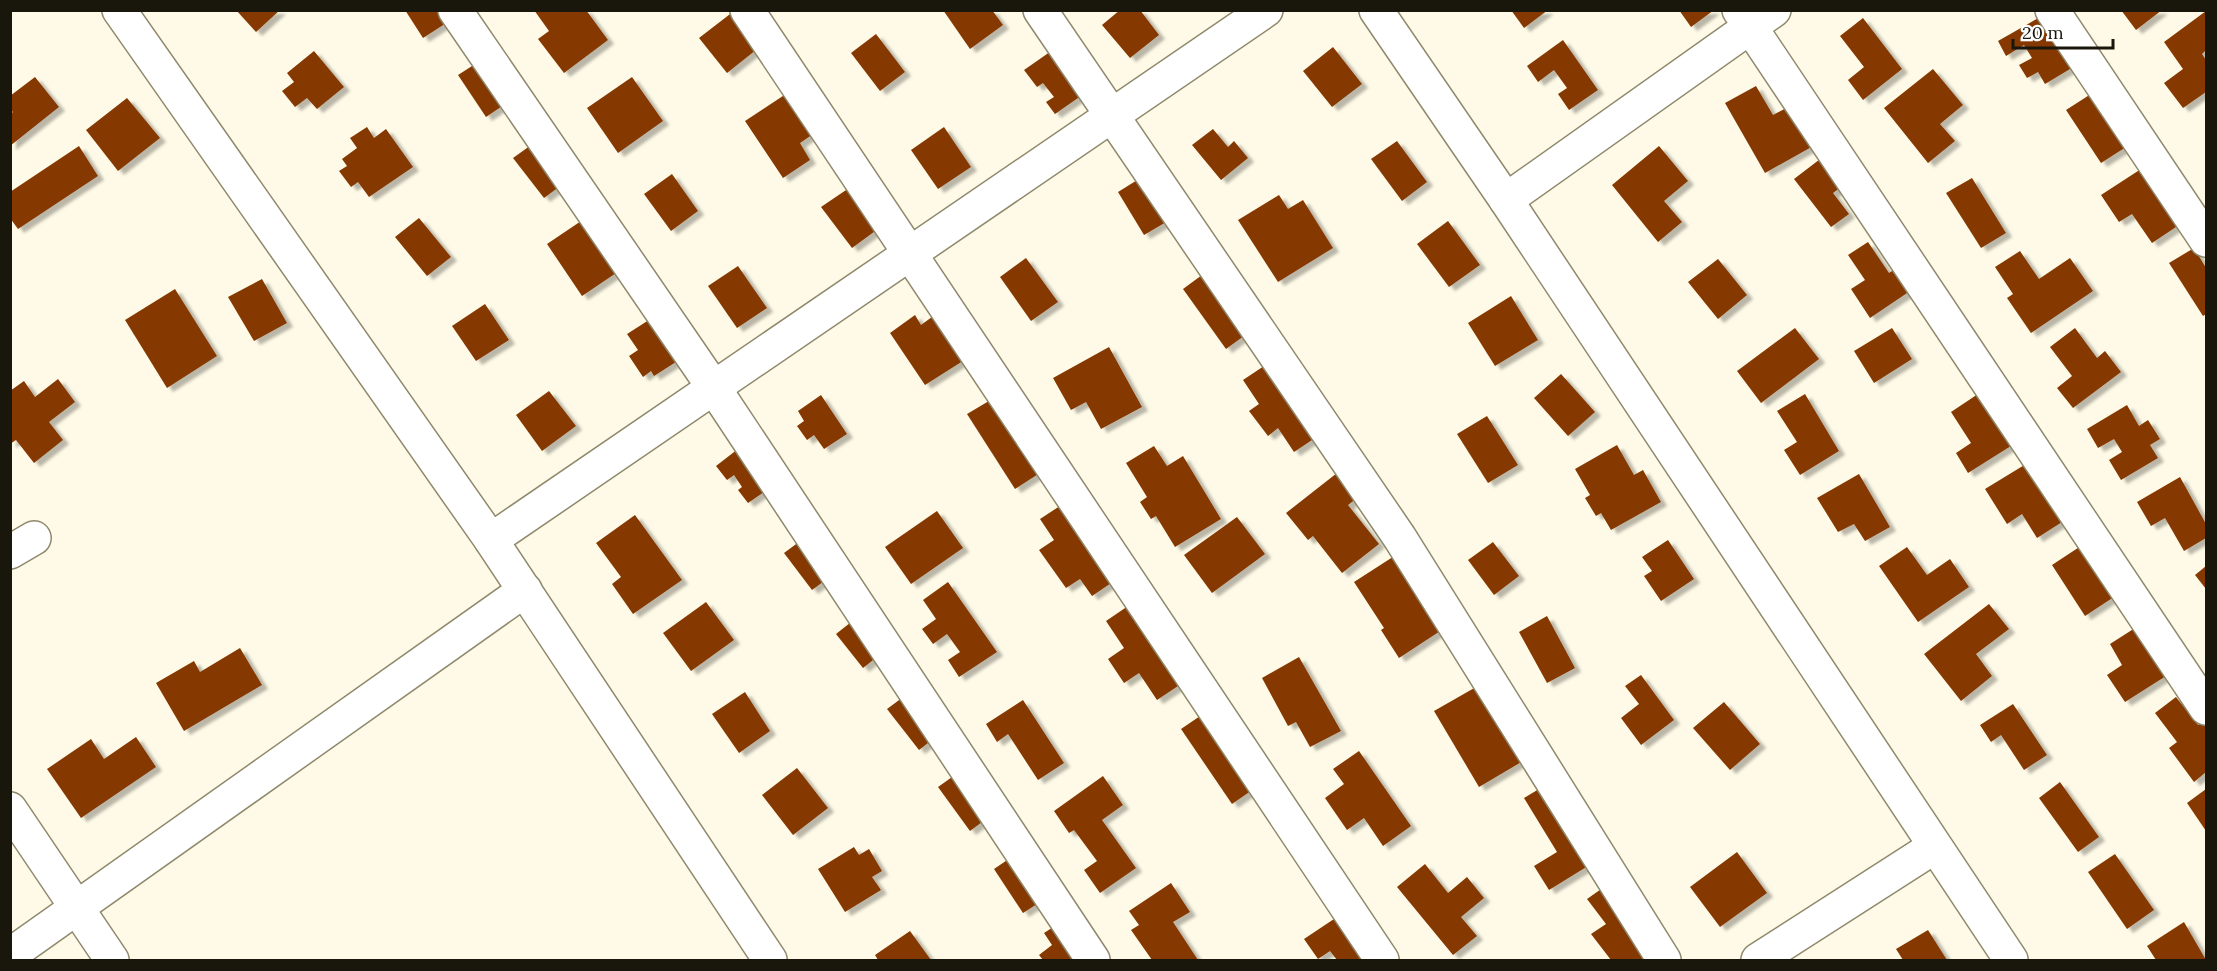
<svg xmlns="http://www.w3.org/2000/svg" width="2217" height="971" font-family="Lora,serif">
<defs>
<filter id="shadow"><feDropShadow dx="6" dy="4" stdDeviation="1.5" flood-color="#0004"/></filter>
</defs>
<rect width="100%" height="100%" fill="#fefae7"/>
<!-- building -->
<g fill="#853901" filter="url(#shadow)">
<path d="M236,10h44l-24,22z"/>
<path d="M405,10h45l4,8 -31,20z"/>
<path d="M534,10h52l22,30 -44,33 -26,-34 11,-8z"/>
<path d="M943,10h49l11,15 -33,24z"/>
<path d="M1120,10h20l19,25 -29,23 -28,-33z"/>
<path d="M1511,10h37l-24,18z"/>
<path d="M1679,10h35l-23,17z"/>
<path d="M2121,10h41l-26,20z"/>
<path d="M734,11l27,35 -34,27 -28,-35z"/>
<path d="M2206,11v39l-4,4 4,6v32l-23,16 -19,-25 19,-14 -19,-27z"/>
<path d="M2040,17l40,46 -35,21 -7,-12 -11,6 -8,-13 13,-7 -8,-13 -18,11 -8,-15z"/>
<path d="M1863,18l39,51 -39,31 -15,-20 16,-13 -24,-31z"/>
<path d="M876,34l29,38 -25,19 -29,-38z"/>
<path d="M1563,40l35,50 -29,20 -11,-16 9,-6 -13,-18 -16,12 -11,-16z"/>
<path d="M1057,47l31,44 -33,23 -9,-12 8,-5 -11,-14 -6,4 -13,-17z"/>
<path d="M1333,47l29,37 -30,23 -29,-36z"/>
<path d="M314,51l30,36 -27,22 -10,-11 -12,9 -13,-16 12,-9 -7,-9z"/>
<path d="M483,59l28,41 -25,17 -28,-42z"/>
<path d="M1933,69l30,36 -23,19 15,17 -27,22 -44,-55z"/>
<path d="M35,77l24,30 -49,39v-32l3,-2 -3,-2v-14z"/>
<path d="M632,77l31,44 -45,32 -31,-45z"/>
<path d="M1756,86l17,29 19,-10 23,40 -50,28 -40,-70z"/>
<path d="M795,88l27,40 -22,15 10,17 -27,18 -38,-57z"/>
<path d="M2091,94l46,46 -36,23 -35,-53z"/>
<path d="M127,98l33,40 -42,33 -32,-41z"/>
<path d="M367,127l7,11 12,-9 27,38 -44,30 -11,-15 -7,5 -12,-16 8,-5 -5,-7 15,-11 -7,-10z"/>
<path d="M944,127l27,40 -33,22 -27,-39z"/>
<path d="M1213,129l15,18 6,-6 14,17 -27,22 -29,-35z"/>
<path d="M541,138l30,40 -27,20 -31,-40z"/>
<path d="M1397,141l30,41 -25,19 -31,-42z"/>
<path d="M79,146l19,30 -80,53 -8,-11v-26z"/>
<path d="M1659,146l29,35 -24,20 18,21 -24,20 -46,-57z"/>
<path d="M1828,153l21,28 -16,12 16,21 -18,13 -37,-48z"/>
<path d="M2141,169l47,50 -36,24 -20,-29 -13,8 -18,-27z"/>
<path d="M672,174l26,37 -27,20 -27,-37z"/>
<path d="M1147,174l26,44 -29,17 -26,-43z"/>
<path d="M1972,178l34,55 -25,15 -35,-55z"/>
<path d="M852,186l30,40 -30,22 -31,-41z"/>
<path d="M1279,195l9,14 15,-9 30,48 -55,34 -40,-62z"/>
<path d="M593,213l35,52 -46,31 -35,-52z"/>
<path d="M419,218l32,39 -24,19 -32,-39z"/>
<path d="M1448,221l32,44 -31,22 -32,-43z"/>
<path d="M1868,242l21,31 12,-8 15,22 -46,31 -19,-29 14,-9 -17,-25z"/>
<path d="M2194,248l12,20v46l-3,2 -34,-53z"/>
<path d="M2020,251l19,28 31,-21 23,33 -62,42 -24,-35 6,-4 -18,-27z"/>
<path d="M1026,258l32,44 -27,19 -31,-44z"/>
<path d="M1718,259l29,36 -29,24 -30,-37z"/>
<path d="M738,266l29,42 -30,20 -29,-42z"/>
<path d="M1202,275l46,58 -22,16 -43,-60z"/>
<path d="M262,279l25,44 -33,18 -26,-44z"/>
<path d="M175,289l42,67 -50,32 -42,-68z"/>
<path d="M1511,296l27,44 -43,26 -27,-43z"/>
<path d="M485,304l24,36 -33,21 -24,-35z"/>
<path d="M663,311l27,42 -36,23 -3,-5 -8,6 -14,-21 9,-6 -11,-16z"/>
<path d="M936,314l30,45 -41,26 -35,-52 25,-18 6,10z"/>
<path d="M1795,328l24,31 -58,44 -24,-32z"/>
<path d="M1892,328l20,31 -38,24 -20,-32z"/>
<path d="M2075,328l22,30 8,-7 16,21 -48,36 -16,-20 15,-12 -22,-29z"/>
<path d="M1109,347l33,60 -41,22 -15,-27 -15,8 -18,-32z"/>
<path d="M1267,364l51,72 -24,16 -16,-24 -10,8 -19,-25 10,-7 -16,-24z"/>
<path d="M1561,374l34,38 -27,24 -34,-38z"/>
<path d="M58,379l17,23 -26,20 14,18 -29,23 -18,-23 -6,4 2,-28 -2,-25 14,-10 11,16z"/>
<path d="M549,391l27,35 -34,25 -26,-36z"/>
<path d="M1805,394l34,57 -39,24 -16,-25 13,-8 -20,-31z"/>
<path d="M1978,394l44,45 -54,34 -12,-20 15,-10 -20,-31z"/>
<path d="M821,395l26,39 -23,15 -10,-14 -7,5 -10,-14 7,-5 -6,-10z"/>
<path d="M994,398l52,71 -31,20 -48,-75z"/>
<path d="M2127,405l12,21 9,-6 12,19 -10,6 8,13 -37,22 -12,-20 13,-8 -8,-13 -16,9 -11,-19z"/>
<path d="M1487,416l31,49 -30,18 -31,-49z"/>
<path d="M747,442l30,41 -29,20 -10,-13 4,-3 -8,-12 -7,5 -11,-14z"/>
<path d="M1617,445l17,30 9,-5 18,32 -50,28 -10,-17 -5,3 -11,-18 5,-3 -15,-26z"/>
<path d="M1154,446l13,20 16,-10 38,63 -46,28 -19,-31 -5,3 -11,-17 7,-5 -21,-34z"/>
<path d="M2026,464l36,58 -25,16 -15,-24 -15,10 -22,-35z"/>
<path d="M1337,473l20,25 -9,7 31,39 -37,29 -29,-37 -5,4 -22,-27z"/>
<path d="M1859,474l31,53 -25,14 -11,-17 -16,8 -21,-34z"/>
<path d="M2180,477l26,47v14l-22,13 -19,-33 -14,8 -14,-24z"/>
<path d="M1066,502l51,77 -25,17 -12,-17 -14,9 -27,-38 15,-10 -14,-21z"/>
<path d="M937,511l26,37 -52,36 -26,-37z"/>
<path d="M635,515l47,65 -49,34 -21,-30 9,-7 -25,-34z"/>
<path d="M1237,517l28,37 -53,39 -28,-38z"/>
<path d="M807,536l28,37 -23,17 -28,-37z"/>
<path d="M1668,540l26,39 -33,22 -17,-25 8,-5 -10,-14z"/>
<path d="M2090,540l33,51 -38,25 -33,-51z"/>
<path d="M1493,542l26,34 -25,19 -26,-35z"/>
<path d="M1907,547l20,28 23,-16 19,28 -51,35 -39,-56z"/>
<path d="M1399,553l58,67 -58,38 -18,-28 3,-2 -30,-46z"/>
<path d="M2206,566v23l-11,-14z"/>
<path d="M948,582l49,70 -38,25 -11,-17 12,-8 -13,-18 -14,10 -11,-15 14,-10 -13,-19z"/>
<path d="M706,602l28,38 -43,31 -28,-38z"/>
<path d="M1131,604l53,78 -27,18 -18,-27 -15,10 -16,-24 16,-11 -18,-27z"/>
<path d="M1989,604l20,25 -33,25 16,22 -31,25 -37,-47z"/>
<path d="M860,615l27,34 -24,19 -27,-34z"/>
<path d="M1547,616l28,52 -28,15 -28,-51z"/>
<path d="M2135,628l31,48 -41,26 -18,-27 15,-10 -12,-21z"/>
<path d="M240,648l22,37 -78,46 -28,-48 38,-22 6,11z"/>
<path d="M1299,657l42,74 -31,16 -14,-25 -8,4 -26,-48z"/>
<path d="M1641,675l33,45 -33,25 -20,-27 18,-14 -14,-18z"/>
<path d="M1483,683l52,71 -56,33 -45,-76z"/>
<path d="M914,689l32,40 -27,21 -32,-41z"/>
<path d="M745,692l25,39 -31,22 -27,-39z"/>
<path d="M2176,697l22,28 7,-5 1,1v51l-12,10 -25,-34 8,-6 -22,-29z"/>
<path d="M1023,700l41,63 -26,17 -30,-46 -11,8 -11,-18z"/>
<path d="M1724,702l36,42 -30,26 -37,-42z"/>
<path d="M2013,704l34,51 -23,15 -23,-35 -10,7 -11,-17z"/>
<path d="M1206,712l52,74 -26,18 -51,-75z"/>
<path d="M136,737l20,30 -75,51 -34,-49 44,-30 13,20z"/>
<path d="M1359,751l52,75 -28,20 -19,-28 -17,12 -22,-32 19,-14 -11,-15z"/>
<path d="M969,765l25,48 -24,18 -32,-44z"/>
<path d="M797,768l31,40 -35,27 -31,-40z"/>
<path d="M1103,776l20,29 -21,15 34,48 -36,25 -16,-23 13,-9 -23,-31 -5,3 -15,-22z"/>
<path d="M2060,782l39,55 -21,15 -39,-54z"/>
<path d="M1549,783l47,78 -47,29 -15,-24 23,-14 -33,-54z"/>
<path d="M2206,789v42l-19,-28z"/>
<path d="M854,847l5,8 10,-6 13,22 -10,6 9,13 -36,22 -27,-43z"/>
<path d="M1019,852l29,45 -25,16 -29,-44z"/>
<path d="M1737,852l30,41 -47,34 -30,-40z"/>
<path d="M2115,854l39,56 -27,19 -39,-57z"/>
<path d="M1425,864l23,29 19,-16 17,21 -23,19 16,19 -24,19 -56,-68z"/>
<path d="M1614,880l43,80h-46l-20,-26 15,-10 -19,-25z"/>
<path d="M1171,883l19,29 -17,10 25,38h-46l-21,-30 8,-5 -10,-14z"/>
<path d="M1343,913l32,47h-38l-7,-9 -12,8 -14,-20z"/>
<path d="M1069,917l30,43h-56l-4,-5 13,-10 -8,-12z"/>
<path d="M2184,922l22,38h-50l-9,-14z"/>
<path d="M1928,930l19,30h-44l-7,-11z"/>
<path d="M910,931l21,29h-53l-3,-5z"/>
</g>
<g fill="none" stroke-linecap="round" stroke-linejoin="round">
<!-- minor casing -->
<g stroke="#8f896c" stroke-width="36">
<g id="minor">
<path d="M119,10l372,530 279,420"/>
<path d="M455,10l259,378 379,572"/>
<path d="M747,10l635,950"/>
<path d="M1040,10l360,528 264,422"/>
<path d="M1739,10l467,698"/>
<path d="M2052,10l154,230"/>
<path d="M1506,200l268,-190"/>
<path d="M491,540l775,-530"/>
<path d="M10,552l24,-14"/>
<path d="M10,809l102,151"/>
<path d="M10,955l515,-365"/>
<path d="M1758,960l176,-113"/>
</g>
</g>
<!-- tertiary casing -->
<g stroke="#8f896c" stroke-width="36">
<path id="tertiary" d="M1376,10l130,190 505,760"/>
</g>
<!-- minor -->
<use href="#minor" stroke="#fff" stroke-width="33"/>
<!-- tertiary -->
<use href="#tertiary" stroke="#fff" stroke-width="33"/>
</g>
<!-- border -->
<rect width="2217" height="971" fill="none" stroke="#19170c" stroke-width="24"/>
<!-- scale -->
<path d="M2013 39v9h100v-9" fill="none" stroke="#19170c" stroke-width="3"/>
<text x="2022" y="39" font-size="18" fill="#19170c" stroke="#ffffff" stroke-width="4.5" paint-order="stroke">20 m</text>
</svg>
